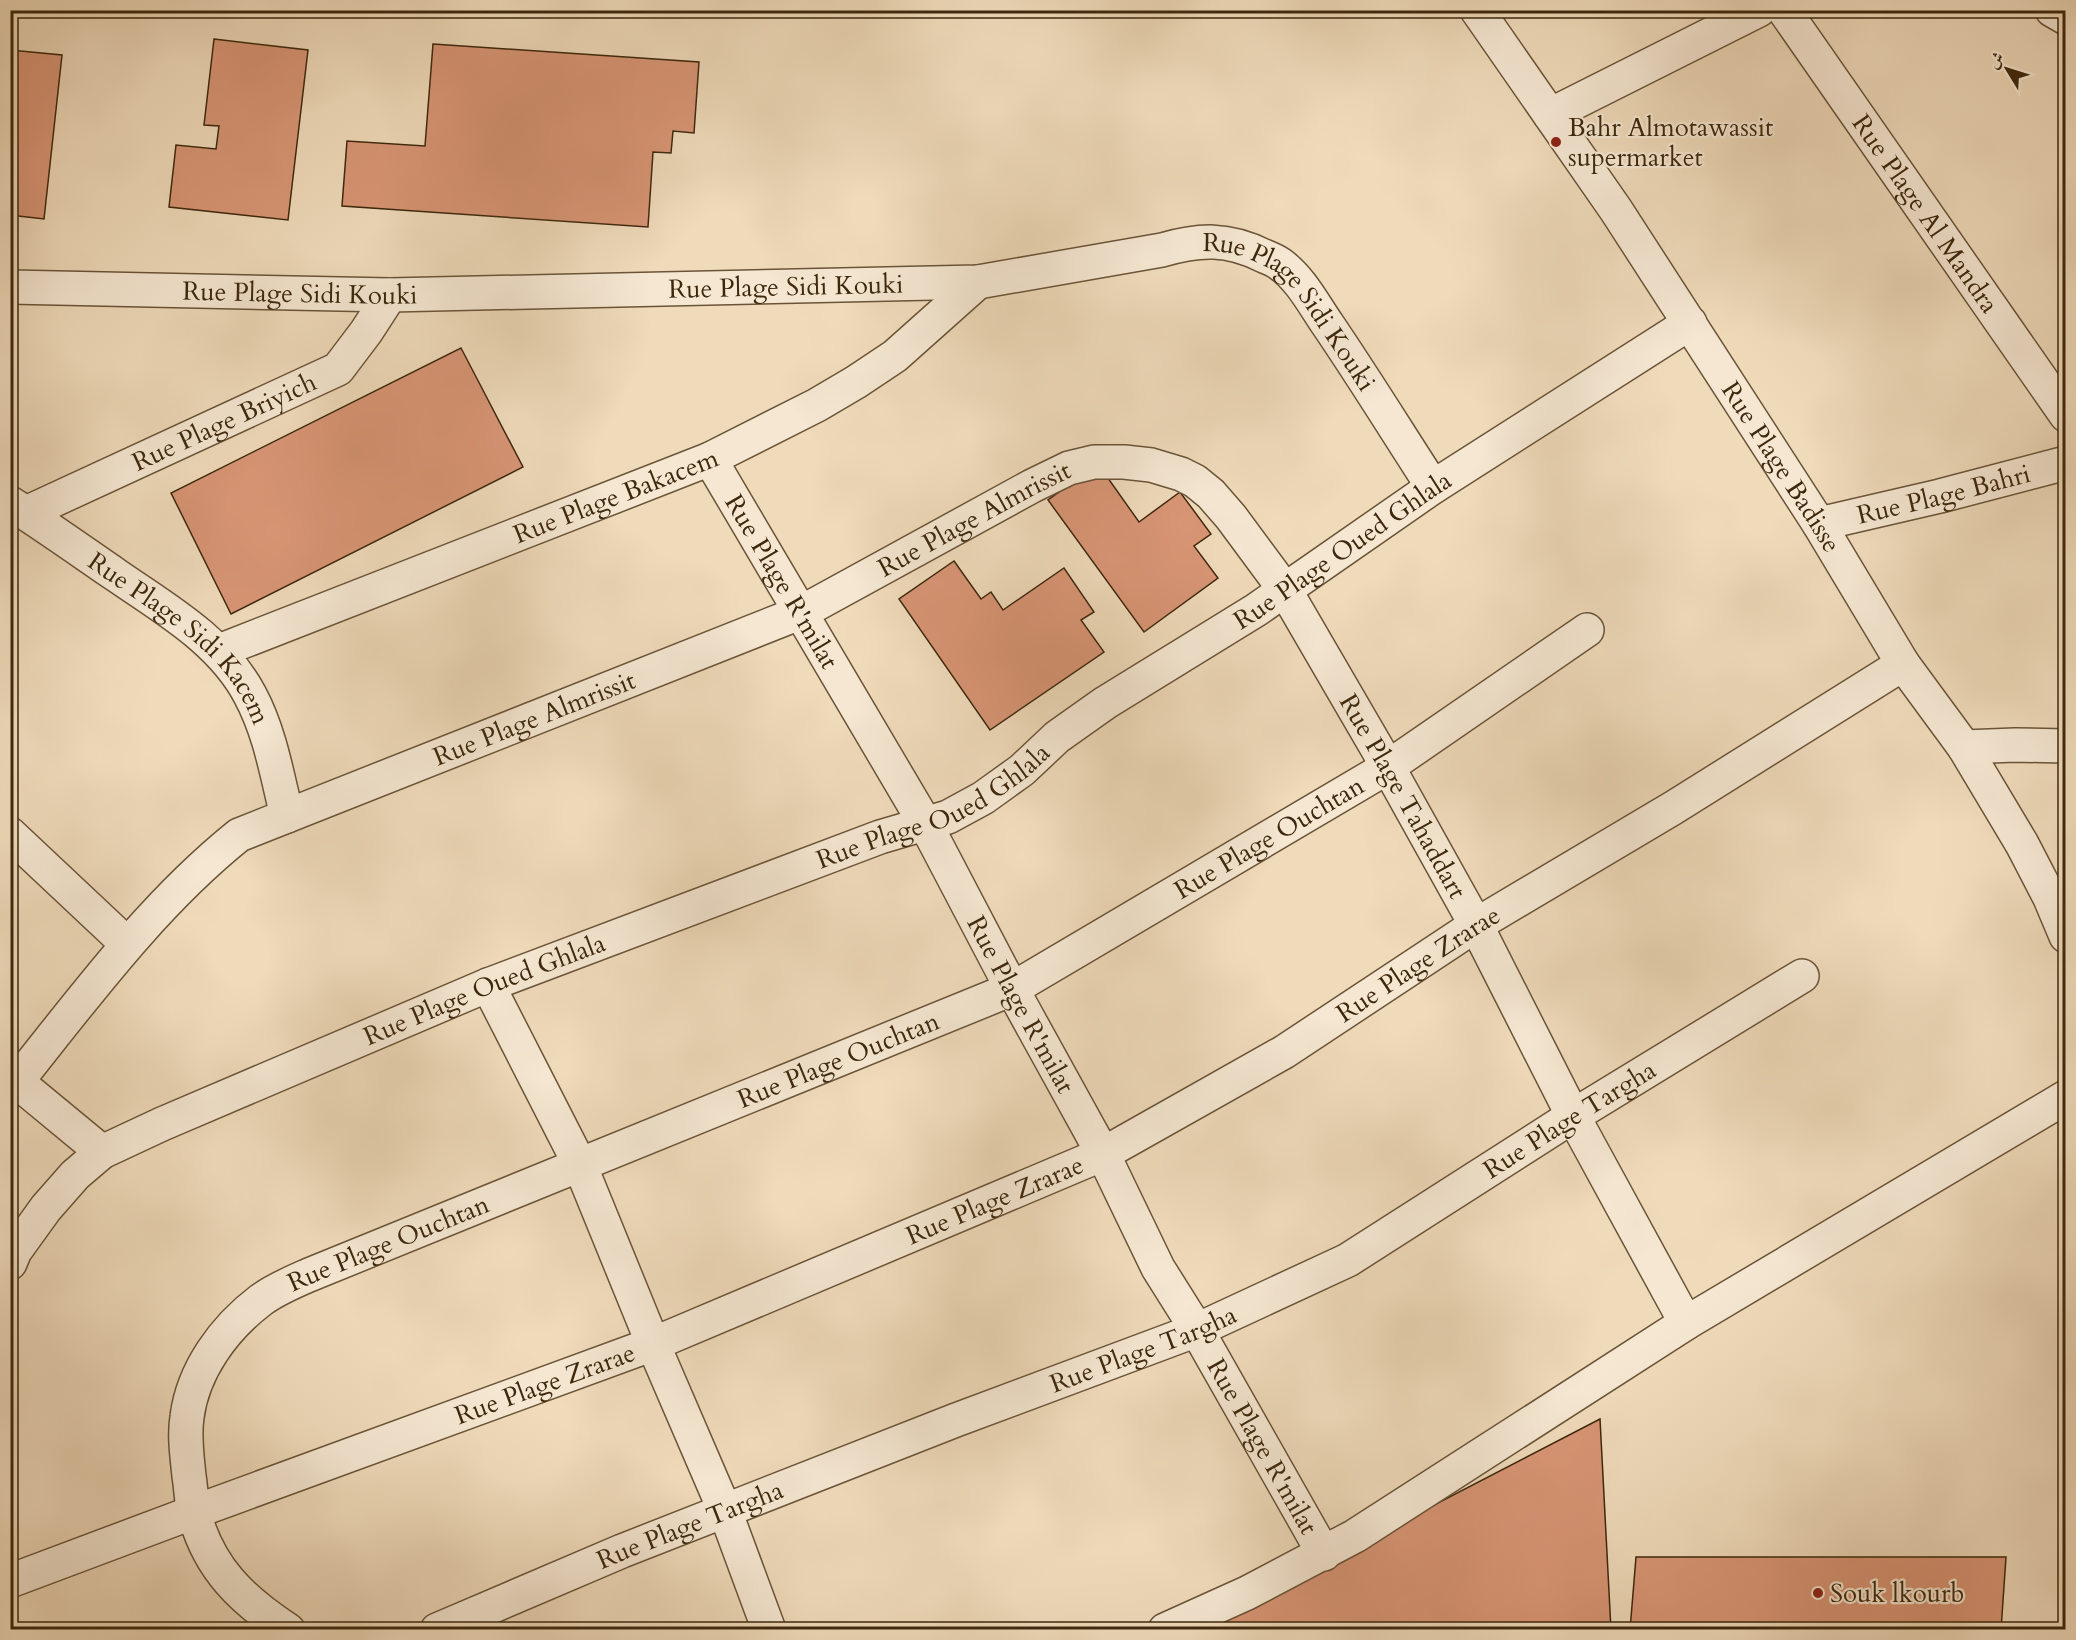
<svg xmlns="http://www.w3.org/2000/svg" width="2076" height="1640" font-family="Cardo,Amiri,serif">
<rect width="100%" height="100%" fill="#efdaba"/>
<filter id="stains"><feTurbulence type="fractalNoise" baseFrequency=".00333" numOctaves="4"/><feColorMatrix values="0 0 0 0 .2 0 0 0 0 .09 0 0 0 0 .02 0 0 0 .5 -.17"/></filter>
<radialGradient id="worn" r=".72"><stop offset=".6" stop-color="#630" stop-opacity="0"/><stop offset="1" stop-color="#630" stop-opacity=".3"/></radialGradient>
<!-- building -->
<g fill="#d89575" stroke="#3d280d" stroke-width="1.5">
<path d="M214,39l94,11 -20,170 -119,-13 7,-62 40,4 3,-23 -15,-1z"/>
<path d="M433,44l266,18 -5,71 -21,-2 -2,22 -18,-1 -5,75 -306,-21 5,-65 78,5z"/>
<path d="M10,50l52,5 -18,164 -34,-4z"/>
<path d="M461,348l62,119 -292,147 -60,-121z"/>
<path d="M1098,464l41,58 41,-30 31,42 -17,12 24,32 -74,54 -96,-132z"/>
<path d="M954,561l27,38 10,-7 12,18 61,-42 30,44 -13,8 23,32 -114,78 -91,-131z"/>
<path d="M1600,1419l11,211h-407l64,-39z"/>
<path d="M1636,1557h370l-5,73h-371z"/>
</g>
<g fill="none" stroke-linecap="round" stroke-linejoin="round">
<!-- minor casing -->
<g stroke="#6a5438" stroke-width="36">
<g id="minor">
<path id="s1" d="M1477,10l139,200 203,314 84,140 61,83 58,97 28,54 16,38"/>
<path id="s2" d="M1784,10l282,405"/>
<path d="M2052,10l14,8"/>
<path d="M1550,115l209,-105"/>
<path id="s3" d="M10,287l380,8 588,-13 184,-32c38,-11 66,-12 102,6 5,2 12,5 16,8 21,15 34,41 48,61 36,53 70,108 105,162"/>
<path id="s4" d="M710,459l216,366 86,164 91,165 55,114 39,62 127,224"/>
<path id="s5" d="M10,503c36,23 71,48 106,72 49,34 105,65 134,120 20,37 27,80 37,121"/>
<path id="s6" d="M26,513l312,-144 28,-37 24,-37"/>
<path id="s7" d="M1819,524l121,-28 126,-33"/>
<path id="s8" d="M219,651l491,-192 107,-54 39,-23 39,-26 83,-74"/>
<path d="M1964,747l51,-2 51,1"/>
<path d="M10,834l117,110"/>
<path d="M488,985l92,180 73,179 72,167 44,119"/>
<path d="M10,1076l92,76"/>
<path id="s9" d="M18,1080c68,-85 135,-176 221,-245l563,-223 230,-126 37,-18 25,-6h30l27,3 30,9 14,7 16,13 20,23 54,73 103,177 88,158 97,191 113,207"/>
<path id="s10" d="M10,1263l5,-12 31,-43 29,-33 27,-23 60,-28 326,-139 392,-148 68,-20 35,-19 39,-28 35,-33 48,-34 151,-93 177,-123 257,-164"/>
<path id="s11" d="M10,1581l184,-69 459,-168 450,-190 181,-102 192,-127 197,-117 230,-144"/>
<path id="s12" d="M288,1630c-46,-30 -80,-62 -94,-118 -3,-12 -3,-24 -5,-36 -2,-20 -5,-40 -2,-59 6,-47 37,-89 74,-117 15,-11 32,-18 48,-25l703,-286 376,-222 199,-137"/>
<path id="s13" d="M437,1630l185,-79 334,-131 241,-90 151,-70 225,-144 229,-140"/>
<path d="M1165,1630l82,-37 108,-57 331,-213 380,-226"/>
</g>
</g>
<!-- minor -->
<use href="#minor" stroke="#f5e7d2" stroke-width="33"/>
</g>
<!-- markers -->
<g fill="#8f2418" stroke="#f5e7d2" stroke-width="2">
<circle cx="1556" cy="142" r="6"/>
<circle cx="1818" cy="1593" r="6"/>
</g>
<g text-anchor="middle" stroke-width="4.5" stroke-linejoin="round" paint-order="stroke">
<!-- poi labels -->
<g font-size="26" fill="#3d280d" stroke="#f5e7d2" text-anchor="start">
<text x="1568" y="136">Bahr Almotawassit<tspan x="1568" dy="30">supermarket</tspan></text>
<text x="1830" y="1602">Souk lkourb</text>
</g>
<!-- street labels -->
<g font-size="26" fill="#3d280d" stroke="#f5e7d2">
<text dy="9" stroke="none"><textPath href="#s2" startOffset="248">Rue Plage Al Mandra</textPath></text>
<text dy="9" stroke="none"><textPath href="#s3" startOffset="776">Rue Plage Sidi Kouki</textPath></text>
<text dy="9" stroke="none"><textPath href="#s3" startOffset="290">Rue Plage Sidi Kouki</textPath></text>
<text dy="9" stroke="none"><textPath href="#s3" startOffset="1314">Rue Plage Sidi Kouki</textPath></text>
<text dy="9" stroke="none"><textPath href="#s6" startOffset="218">Rue Plage Briyich</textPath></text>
<text dy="9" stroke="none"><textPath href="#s1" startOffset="549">Rue Plage Badisse</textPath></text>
<text dy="9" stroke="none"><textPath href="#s7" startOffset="128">Rue Plage Bahri</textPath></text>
<text dy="9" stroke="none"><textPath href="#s8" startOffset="426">Rue Plage Bakacem</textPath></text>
<text dy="9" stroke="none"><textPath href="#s9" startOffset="1132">Rue Plage Almrissit</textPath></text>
<text dy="9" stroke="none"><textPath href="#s10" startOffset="1533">Rue Plage Oued Ghlala</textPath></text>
<text dy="9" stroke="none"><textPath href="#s4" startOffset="142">Rue Plage R'milat</textPath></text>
<text dy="9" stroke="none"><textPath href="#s5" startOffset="219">Rue Plage Sidi Kacem</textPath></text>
<text dy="9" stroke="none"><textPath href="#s9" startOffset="648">Rue Plage Almrissit</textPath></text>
<text dy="9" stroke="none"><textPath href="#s9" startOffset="1749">Rue Plage Tahaddart</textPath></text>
<text dy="9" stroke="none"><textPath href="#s10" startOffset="1047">Rue Plage Oued Ghlala</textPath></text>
<text dy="9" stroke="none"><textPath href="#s12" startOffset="1504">Rue Plage Ouchtan</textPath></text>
<text dy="9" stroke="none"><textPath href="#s11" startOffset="1542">Rue Plage Zrarae</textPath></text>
<text dy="9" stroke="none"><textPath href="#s10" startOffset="561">Rue Plage Oued Ghlala</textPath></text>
<text dy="9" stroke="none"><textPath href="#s4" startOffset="628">Rue Plage R'milat</textPath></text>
<text dy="9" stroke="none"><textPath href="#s12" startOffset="1018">Rue Plage Ouchtan</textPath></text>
<text dy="9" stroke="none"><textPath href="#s13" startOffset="1246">Rue Plage Targha</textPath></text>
<text dy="9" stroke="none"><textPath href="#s11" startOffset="1056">Rue Plage Zrarae</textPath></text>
<text dy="9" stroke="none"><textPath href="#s12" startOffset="532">Rue Plage Ouchtan</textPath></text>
<text dy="9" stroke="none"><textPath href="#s13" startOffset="760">Rue Plage Targha</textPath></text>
<text dy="9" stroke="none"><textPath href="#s11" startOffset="570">Rue Plage Zrarae</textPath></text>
<text dy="9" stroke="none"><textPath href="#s4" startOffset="1132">Rue Plage R'milat</textPath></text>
<text dy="9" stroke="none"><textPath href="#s13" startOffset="274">Rue Plage Targha</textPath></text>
</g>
</g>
<!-- margin -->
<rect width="2076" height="1640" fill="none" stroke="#efdaba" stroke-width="36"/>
<rect x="12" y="12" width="2052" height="1616" fill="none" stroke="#3d280d" stroke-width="3"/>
<rect x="18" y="18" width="2040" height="1604" fill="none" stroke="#3d280d" stroke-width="1.5"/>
<!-- north arrow -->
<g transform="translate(2007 69) rotate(308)" stroke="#f5e7d2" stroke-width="4.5" paint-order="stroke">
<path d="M0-4.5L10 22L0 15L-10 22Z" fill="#3d280d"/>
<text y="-9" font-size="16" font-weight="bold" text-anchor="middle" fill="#3d280d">ش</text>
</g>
<rect width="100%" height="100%" filter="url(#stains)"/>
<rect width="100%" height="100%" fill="url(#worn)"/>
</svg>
